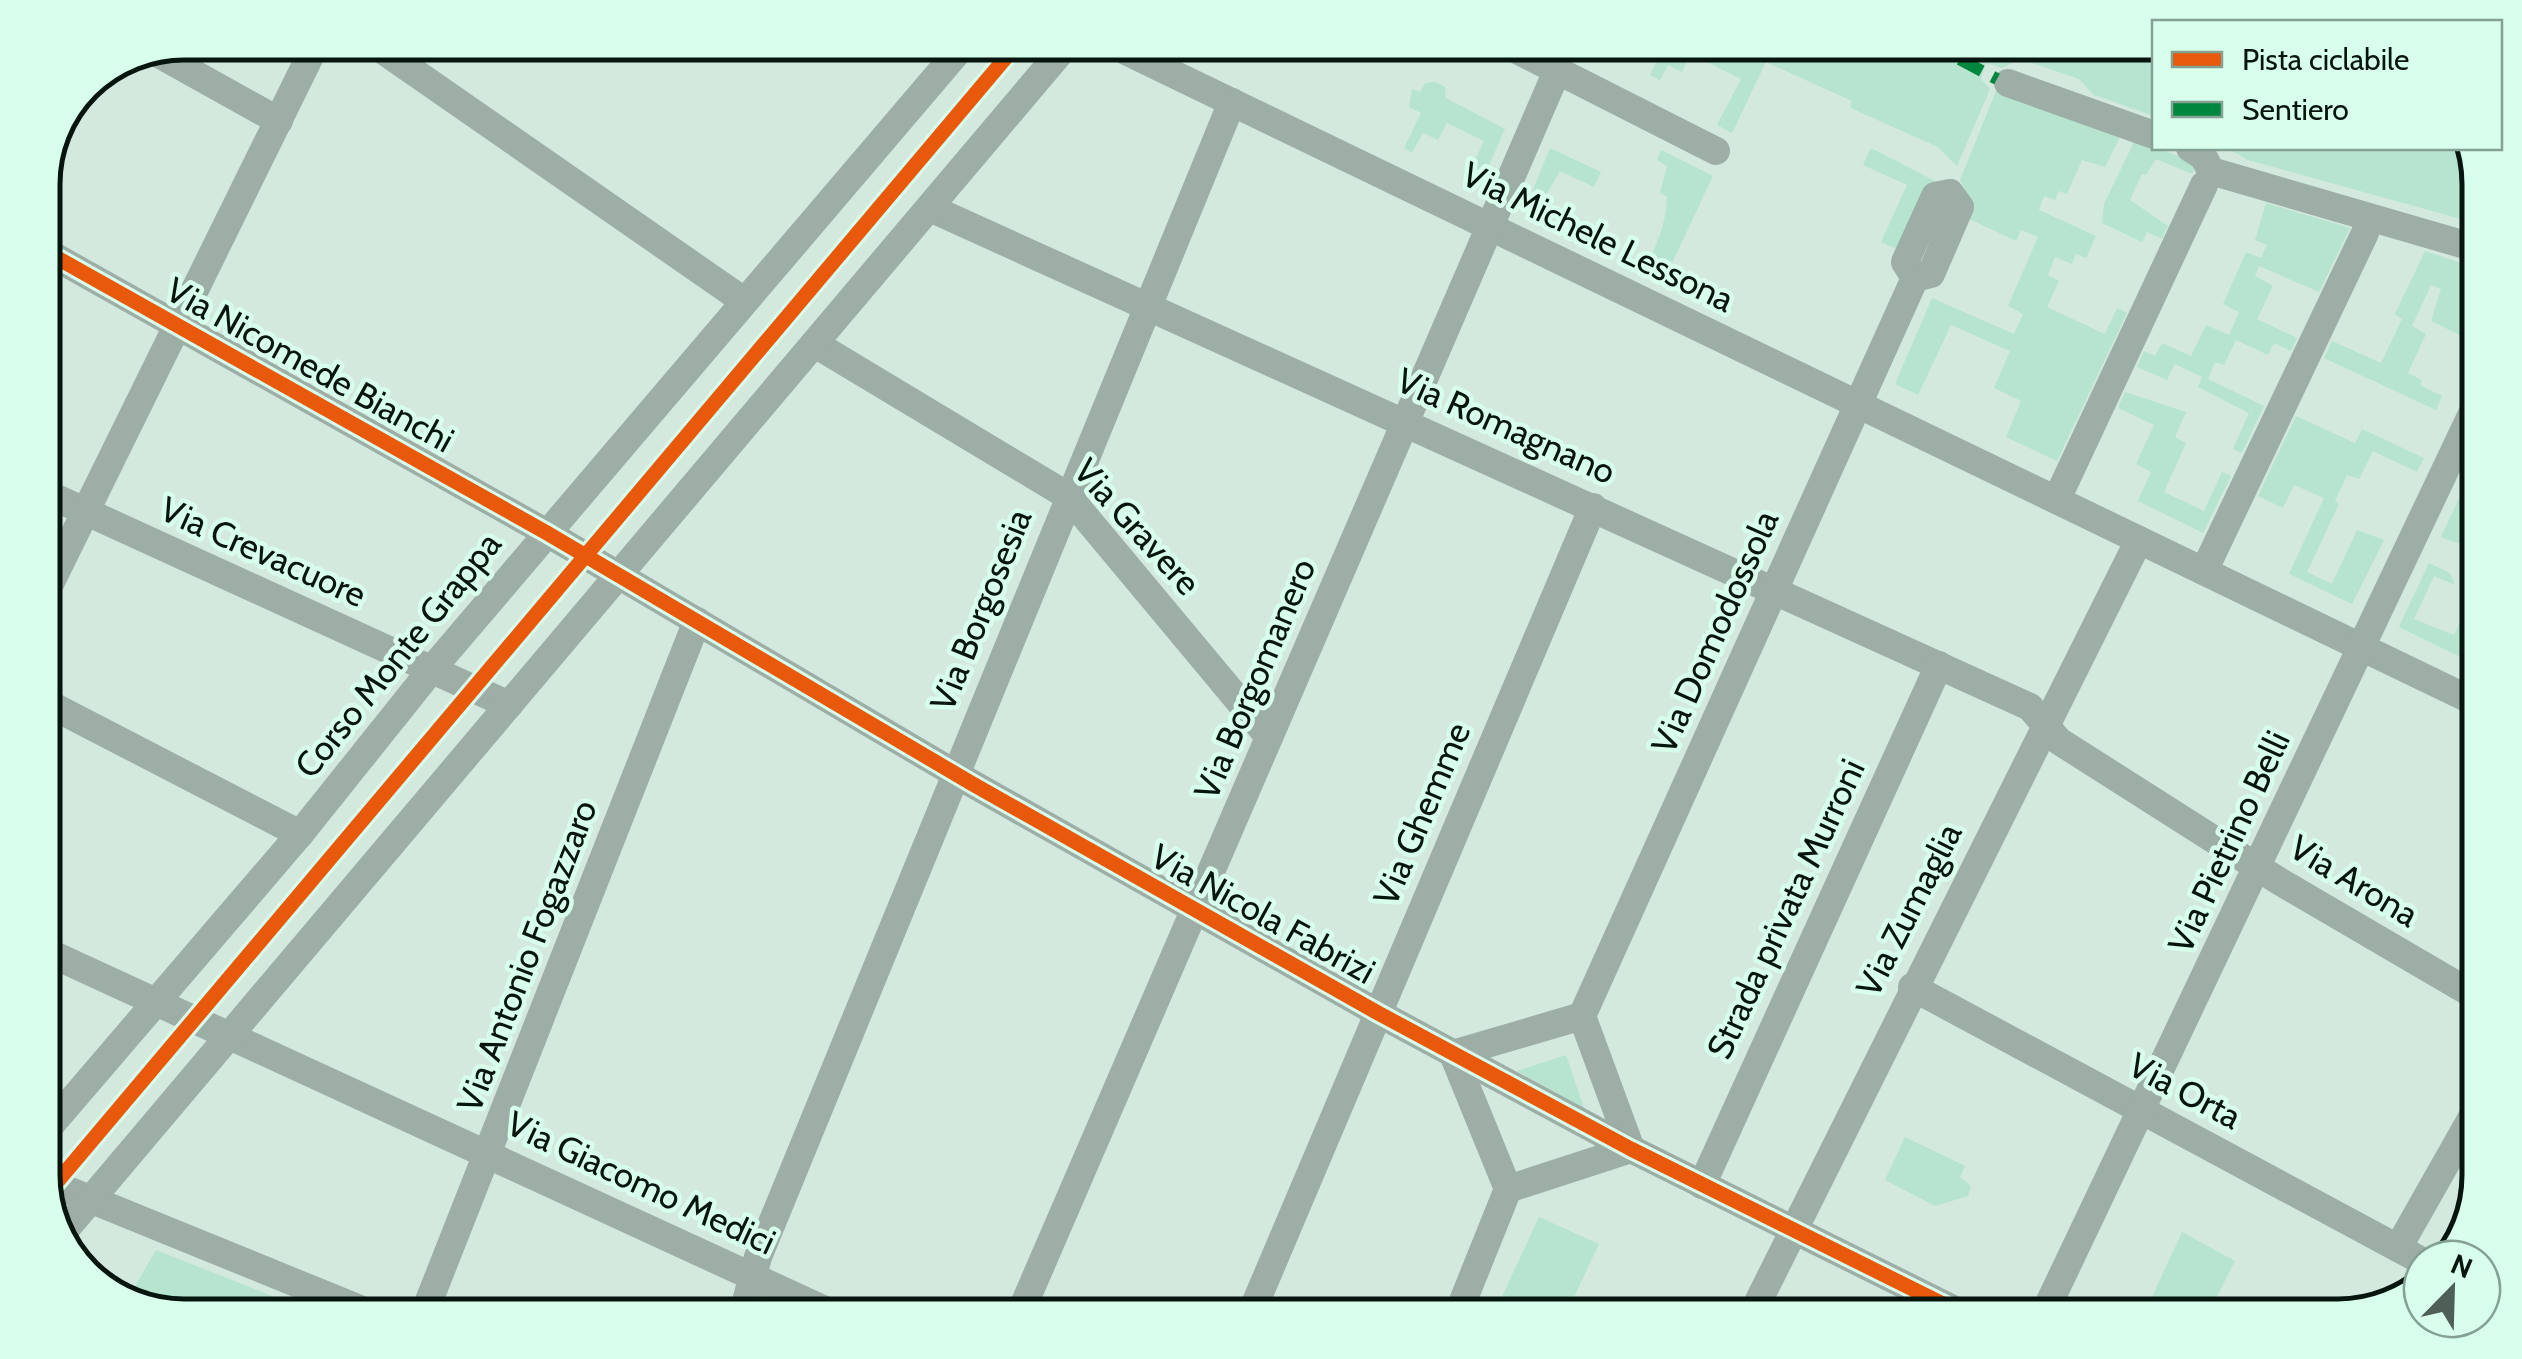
<svg xmlns="http://www.w3.org/2000/svg" width="2522" height="1359" font-family="Cabin,sans-serif">
<rect width="100%" height="100%" fill="#d3e9de"/>
<!-- green -->
<g fill="#b6e4cf">
<path d="M1658,43h496v73l-60,-21 -15,-16 -59,-20 -18,9 -16,-5 -5,16 9,10 -33,77 -19,-19 -83,-37 -5,-3 2,-6 -86,-39 -34,71 -15,-8 24,-46 -50,-25 -9,18 -14,-7 -8,15 -10,-5 14,-29z"/>
<path d="M1436,82l9,5 1,11 59,31 -25,56 -14,-6 18,-38 -37,-18 -9,17 -15,-7 -11,20 -8,-5 17,-35 -12,-6 3,-18 8,3 5,-9z"/>
<path d="M1996,91l125,44 -16,32 -23,-7 -15,34 -8,-3 -4,9 -11,-4 -5,14 57,26 -10,22 -10,-4 -4,10 -17,-7 -7,18 11,6 -12,26 58,27 12,-26 10,5 -70,148 -51,-24 15,-36 -27,-13 16,-37 -59,-26 -33,70 -23,-11 37,-86 82,36 9,-20 -15,-8 30,-69 -17,-7 -5,11 -49,-23 4,-18 -11,-20z"/>
<path d="M2135,140l62,23 -5,11 -36,-15 -10,16 -4,-1 -12,26 38,26 -6,13 -15,-7 -5,10 -40,-19 2,-19z"/>
<path d="M1550,148l51,24 -7,15 -34,-16 -24,41 -10,-5z"/>
<path d="M1871,148l64,33 -36,69 -18,-8 26,-57 -44,-20z"/>
<path d="M2227,148h243l9,27v49l-231,-64z"/>
<path d="M1661,150l52,26 -47,100 -14,-7 3,-8 -5,-3c10,-21 16,-37 17,-61l-7,-4 7,-27 -10,-6z"/>
<path d="M2266,203l84,25 -31,64 -60,-26 -4,10 18,10 -16,33 40,19 -6,13 -17,-8 -6,12 -32,-15 -12,25 -9,-3 -7,17 56,27 -22,47 -9,-4 16,-36 -51,-26 4,-10 -27,-13 -8,16 -30,-13 7,-16 11,5 7,-13 29,13 15,-31 23,10 10,-23 -16,-8 23,-52 15,6 6,-13 -12,-5z"/>
<path d="M2425,251l54,18 -1,75 -47,-23 10,-32 -10,-4 -19,41 14,8 -18,39 14,7 -2,5 22,11 -6,14 -112,-52 8,-17 49,22 21,-44 -7,-5z"/>
<path d="M2125,392l61,20 -11,25 11,6 -22,49 40,19 18,-39 9,4 -28,57 -65,-32 13,-29 -15,-8 18,-39 -36,-17z"/>
<path d="M2296,416l59,27 7,-14 62,29 -7,14 -44,-21 -14,28 -12,-4 -12,26 4,3 -32,68 25,12 25,-54 27,10 -32,64 -63,-30 35,-76 -30,-13 -11,23 -25,-12z"/>
<path d="M2479,456v95l-38,-14z"/>
<path d="M2429,563l21,10 5,12 -21,-9 -20,43 40,16 18,-37 7,4v37l-6,14 6,3v10l-80,-39z"/>
<path d="M1566,1055l18,53 -67,-37z"/>
<path d="M1905,1137l60,29 -5,11 11,9 -3,10 -33,10 -50,-26z"/>
<path d="M1539,1217l60,27 -34,72h-72z"/>
<path d="M2182,1232l53,29 -28,55h-40l-19,-10z"/>
<path d="M156,1250l167,66h-139l-59,-13z"/>
</g>
<g fill="none" stroke-linecap="round" stroke-linejoin="round">
<!-- minor -->
<g stroke="#9daea6" stroke-width="28">
<path d="M371,42l373,259"/>
<path d="M1107,42l1372,662"/>
<path d="M1501,42l215,109"/>
<path d="M157,53l122,68"/>
<path d="M2008,83l146,52"/>
<path d="M2190,148l13,8 8,15 268,78"/>
<path d="M1950,193l10,14 -29,67 -16,4 -10,-16 30,-66z"/>
<path d="M930,208l1100,499 29,34 220,140 200,117"/>
<path d="M43,250l504,283 424,250 407,230 253,136 336,167"/>
<path d="M815,344l253,152 201,241"/>
<path d="M43,492l466,213"/>
<path d="M2057,499l147,-314"/>
<path d="M2204,571l161,-338"/>
<path d="M43,598l274,-556"/>
<path d="M43,701l257,133"/>
<path d="M43,950l795,366"/>
<path d="M1912,987l510,274"/>
<path d="M1582,1016l333,-738"/>
<path d="M1582,1016l49,133 -123,40 -55,-135z"/>
<path d="M43,1134l257,-300 132,-165 534,-627"/>
<path d="M43,1180l334,136"/>
<path d="M1702,1185l237,-520"/>
<path d="M60,1236l1009,-1194"/>
<path d="M2398,1248l81,-143"/>
<path d="M423,1316l274,-695"/>
<path d="M742,1316l16,-59 474,-1155"/>
<path d="M1019,1316l538,-1245"/>
<path d="M1250,1316l343,-809"/>
<path d="M1457,1316l51,-127"/>
<path d="M1751,1316l388,-776"/>
<path d="M2043,1316l436,-917"/>
</g>
<!-- tram -->
<g stroke="#99a8a2" stroke-width="2.5">
<path d="M43,244l508,284 830,480 601,308"/>
<path d="M1486,1080l462,236"/>
</g>
<!-- quiet -->
<path stroke="#00873e" stroke-width="12" stroke-dasharray="25 12" stroke-linecap="butt" d="M1927,42l70,37"/>
<!-- cycleway casing -->
<g stroke="#d8feec" stroke-width="21">
<g id="cycleway">
<path d="M43,250l504,283 424,250 407,230 253,136 336,167"/>
<path d="M46,1195l973,-1153"/>
</g>
</g>
<!-- cycleway -->
<use href="#cycleway" stroke="#e8590c" stroke-width="15"/>
</g>
<g text-anchor="middle" stroke-width="9" stroke-linejoin="round" paint-order="stroke">
<!-- street labels -->
<g font-size="35" fill="#07150f" stroke="#d8feec">
<text transform="translate(1598 237) rotate(26)" y="12">Via Michele Lessona</text>
<text transform="translate(310 365) rotate(29)" y="12">Via Nicomede Bianchi</text>
<text transform="translate(1506 426) rotate(24)" y="12">Via Romagnano</text>
<text transform="translate(1137 527) rotate(48)" y="12">Via Gravere</text>
<text transform="translate(263 552) rotate(24)" y="12">Via Crevacuore</text>
<text transform="translate(981 610) rotate(-68)" y="12">Via Borgosesia</text>
<text transform="translate(1715 632) rotate(-66)" y="12">Via Domodossola</text>
<text transform="translate(398 655) rotate(-51)" y="12">Corso Monte Grappa</text>
<text transform="translate(1255 679) rotate(-67)" y="12">Via Borgomanero</text>
<text transform="translate(1422 814) rotate(-67)" y="12">Via Ghemme</text>
<text transform="translate(2229 842) rotate(-65)" y="12">Via Pietrino Belli</text>
<text transform="translate(2354 881) rotate(31)" y="12">Via Arona</text>
<text transform="translate(1786 909) rotate(-65)" y="12">Strada privata Murroni</text>
<text transform="translate(1909 910) rotate(-63)" y="12">Via Zumaglia</text>
<text transform="translate(1263 914) rotate(29)" y="12">Via Nicola Fabrizi</text>
<text transform="translate(527 956) rotate(-69)" y="12">Via Antonio Fogazzaro</text>
<text transform="translate(2185 1091) rotate(28)" y="12">Via Orta</text>
<text transform="translate(641 1183) rotate(25)" y="12">Via Giacomo Medici</text>
</g>
</g>
<!-- crop -->
<path d="M0 0H2522V1359H0ZM184 60H2338A124 124 0 0 1 2462 184V1175A124 124 0 0 1 2338 1299H184A124 124 0 0 1 60 1175V184A124 124 0 0 1 184 60Z" fill="#d8feec" fill-rule="evenodd"/>
<path fill="none" stroke="#07150f" stroke-width="5" d="M184 60H2338A124 124 0 0 1 2462 184V1175A124 124 0 0 1 2338 1299H184A124 124 0 0 1 60 1175V184A124 124 0 0 1 184 60Z"/>
<!-- legend -->
<rect x="2152" y="20" width="350" height="130" fill="#d8feec" stroke="#84a194" stroke-width="2.5"/>
<rect x="2172" y="52" width="50" height="15" fill="#e8590c" stroke="#84a194" stroke-width="2.5"/>
<text x="2242" y="70" font-size="30" fill="#07150f">Pista ciclabile</text>
<rect x="2172" y="102" width="50" height="15" fill="#00873e" stroke="#84a194" stroke-width="2.5"/>
<text x="2242" y="120" font-size="30" fill="#07150f">Sentiero</text>
<!-- north arrow -->
<g transform="translate(2452 1289) rotate(23)"><circle r="48" fill="#d8feec" stroke="#84a194" stroke-width="2.5"/>
<path d="M0-8L18 38L0 25L-18 38Z" fill="#4e5f57"/>
<text y="-15" font-size="28" font-weight="bold" text-anchor="middle" fill="#07150f">N</text>
</g>
</svg>
